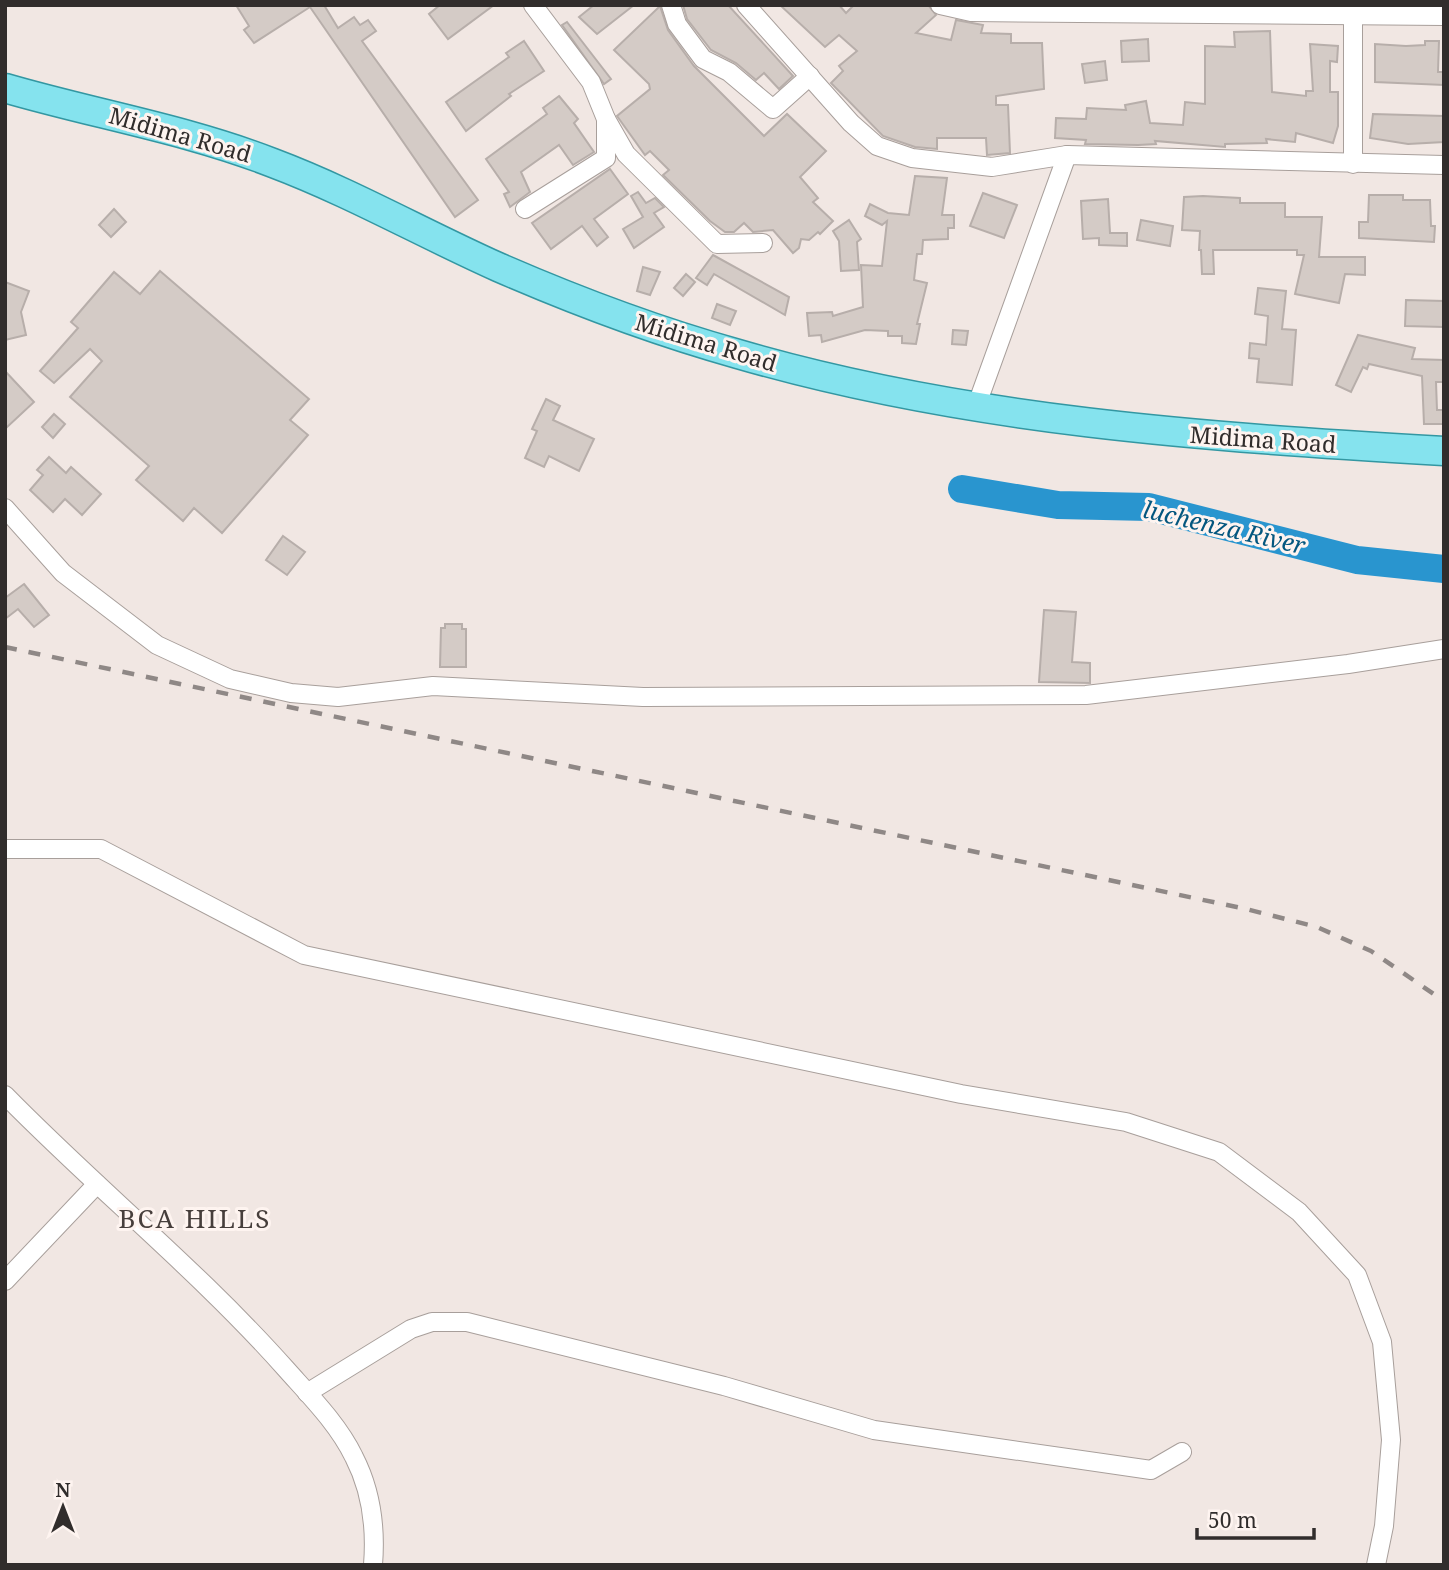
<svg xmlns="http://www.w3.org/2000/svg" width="1449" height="1570" font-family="'Noto Serif',serif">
<rect width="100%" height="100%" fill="#f1e7e3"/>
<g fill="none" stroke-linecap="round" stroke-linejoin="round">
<!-- river -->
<path stroke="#2995cf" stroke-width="28" d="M962,489l96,16 91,2 208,53 87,9"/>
</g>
<!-- building -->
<g fill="#d4cbc6" stroke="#b7aeaa" stroke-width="2">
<path d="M236,5h88l14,23 16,-11 6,8 8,-5 8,11 -14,10 116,159 -23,17 -145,-210 -56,36 -10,-13 5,-4z"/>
<path d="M440,5h54l-46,34 -19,-25z"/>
<path d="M594,5h40l-37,29 -18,-17z"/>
<path d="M683,5h45l65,71 -14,13 -15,-16 -8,7 -20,-17 -25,-13 -24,-31z"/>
<path d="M780,5h59l7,8 8,-8h74l8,10 -20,18 35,7 5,-20 27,5 -2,8 30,1v9h31l2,46 -48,7v9h12l2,48 -23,2 -1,-17h-49v11l-22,-2 -32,-11 -52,-53 12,-12 -4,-5 18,-15 -18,-16 -14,12z"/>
<path d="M660,6l8,24 26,36 70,70 23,-22 39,37 -26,26 18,21 -5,4 20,19 -13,13 -2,-2 -9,8 -8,-1 -2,9 -6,5 -20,-23 -20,2 -9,-9 -10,9h-9l-15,-11 -47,-46 6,-5 -19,-19 -5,4 -28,-39 33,-27 -1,-5 -35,-34z"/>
<path d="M567,22l44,57 -7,5 -42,-59z"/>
<path d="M1270,31l2,61 34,4v-5h7l-3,-47 28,2 -1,16 -7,-1v31h8v34l-5,17 -37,-10 -1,9 -29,-3 1,4 -42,1v3l-70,-6 1,3 -18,1 -53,-1 1,-4 -31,-2 1,-20 30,1 1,-11 39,2 -1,-5 21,-4 4,22 33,2 2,-23 20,2v-58l30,1 -1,-15z"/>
<path d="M1148,39l1,22 -27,1 -1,-21z"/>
<path d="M524,41l20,30 -35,23 2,2 -45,35 -20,-29 63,-45 -3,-4z"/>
<path d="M1425,41h14l-1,31h6v13l-69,-3v-38l31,2 19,-1z"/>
<path d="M1105,61l2,19 -22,3 -3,-19z"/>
<path d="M559,96l19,23 -4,4 20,29 -21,13 -14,-20 -38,27 9,20 -20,15 -6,-13 5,-2 -23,-33 61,-45 -4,-6z"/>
<path d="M1373,114l71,2v26l-36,2 -38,-6z"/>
<path d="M610,169l18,25 -34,25 14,18 -11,9 -15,-20 -31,23 -19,-26z"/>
<path d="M915,176l32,2 -5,37h12v13h-6v11l-25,1 -1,14h-5l-3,26 13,3 -10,41h3l-4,20 -14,-1v-7h-14v-5l-23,-1 -43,12 -1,-7 -12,1 -2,-23 25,-1 1,4 30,-9 -2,-42 21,1 5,-45 -5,4 -17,-9 5,-12 18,9 21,2z"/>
<path d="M638,192l8,11 9,-5 9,9 -10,6 10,14 -30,21 -11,-19 20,-12 -12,-21z"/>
<path d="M983,193l34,12 -13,33 -34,-12z"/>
<path d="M1369,195h34v5h27l1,26h4l-1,16 -75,-4v-16h9z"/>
<path d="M1203,196l37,2v5h45v14h37l-3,40h46v18l-20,-1 -6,29 -44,-9 9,-39h-7v-5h-84l1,24h-12l-1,-24h-2l1,-19 -18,-1 2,-33z"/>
<path d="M1108,199l2,34h17v13l-28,-1v-7l-16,1 -2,-38z"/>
<path d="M114,209l12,13 -15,15 -12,-12z"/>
<path d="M849,220l12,19 -4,3 2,28 -18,1 -2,-30 -6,-10z"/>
<path d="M1141,220l32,6 -3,20 -33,-6z"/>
<path d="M713,255l76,42 -4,18 -71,-41 -7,11 -11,-7z"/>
<path d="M643,267l17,5 -10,23 -13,-4z"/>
<path d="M160,271l149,128 -19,21 18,15 -86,98 -28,-25 -11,13 -47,-41 13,-14 -79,-69 32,-36 -12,-12 -36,34 -14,-12 38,-43 -7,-6 43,-50 26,22z"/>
<path d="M686,274l9,8 -12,14 -9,-8z"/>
<path d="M5,282l24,9 -8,21 5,23 -21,5z"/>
<path d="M1258,288l28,3 -4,38 14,1 -4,55 -35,-3 2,-23 -10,-1 1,-15 16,2 2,-29 -13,-2z"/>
<path d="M1406,300l38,1v26l-39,-1z"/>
<path d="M717,304l19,7 -6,14 -18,-7z"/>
<path d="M953,330l15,1 -2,14 -14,-1z"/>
<path d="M1358,335l57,13 -3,11 32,1 -1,22h-7l1,28h7v14h-20l-2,-48 -53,-12 -2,5 -4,-2 -12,25 -15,-7z"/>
<path d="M5,371l29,31 -29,27z"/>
<path d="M546,399l14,7 -7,14 41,19 -15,32 -30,-15 -5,11 -19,-9 12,-27 -5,-2z"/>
<path d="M54,414l11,10 -12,14 -11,-11z"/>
<path d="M49,457l17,16 5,-6 30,27 -19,21 -17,-16 -12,13 -23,-22 13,-15 -6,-5z"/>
<path d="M283,536l22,16 -18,23 -21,-15z"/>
<path d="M24,584l25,31 -15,12 -16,-18 -13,10v-21z"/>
<path d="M1044,610l32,2 -4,50 18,1v20l-51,-1z"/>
<path d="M445,624h17v5h4v38h-26l1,-39h4z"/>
</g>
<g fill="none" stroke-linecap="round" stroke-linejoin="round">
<!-- street casing -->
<g stroke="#a89f9b" stroke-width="20">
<g id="street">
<path d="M671,5l6,19 26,35 26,13 44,37 37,-33"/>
<path d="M746,5l105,118 26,23 35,12 80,9 75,-12 377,10"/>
<path d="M940,5l31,7 473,4"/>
<path d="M606,119l20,35 91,90 46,-1"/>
<path d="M1353,164v-158"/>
<path d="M525,209l81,-51v-39l-15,-37 -58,-77"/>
<path d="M976,407l91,-252"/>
<path d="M5,508l58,65 94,72 73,34 61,14 47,4 95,-11 210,11 443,-2 262,-31 96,-15"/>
<path d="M5,849h96l203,106 657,139 165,28 93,30 80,60 58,63 25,67 9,98 -7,86 -8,39"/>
<path d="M5,1095c92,94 194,176 281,274 24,27 52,55 68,88 17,33 22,71 19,108"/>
<path d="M5,1281l92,-97"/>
<path d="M307,1393l104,-64 21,-7h35l257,64 150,44 277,40 31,-18"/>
</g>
</g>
<!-- primary casing -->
<g stroke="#3397a2" stroke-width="31">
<path id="primary" d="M5,88c89,26 181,41 268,75 77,29 149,70 225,104 78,34 158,64 240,87 230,67 468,83 706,97"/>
</g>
<!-- street -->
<use href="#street" stroke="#fff" stroke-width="18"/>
<!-- primary -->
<use href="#primary" stroke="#85e3ee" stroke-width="28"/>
<!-- rail -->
<path stroke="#8f8886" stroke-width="4.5" stroke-dasharray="12 12" stroke-linecap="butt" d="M5,647l1241,262 71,18 54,24 73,50"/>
</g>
<g text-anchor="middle" stroke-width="6" stroke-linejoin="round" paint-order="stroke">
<!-- street labels -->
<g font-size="23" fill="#312d2c" stroke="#fef4f0">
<text transform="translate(180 135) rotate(16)" y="8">Midima Road</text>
<text transform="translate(706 343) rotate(17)" y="8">Midima Road</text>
<text transform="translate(1263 440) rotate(4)" y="8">Midima Road</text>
</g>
<!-- water labels -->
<g font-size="24" font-style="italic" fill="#05577f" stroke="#fef4f0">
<text transform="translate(1224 528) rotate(13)" y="8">luchenza River</text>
</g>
<!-- quarter labels -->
<g font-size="26" letter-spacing="2" fill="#473f3c" stroke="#fef4f0">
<text x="195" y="1228">BCA HILLS</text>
</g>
</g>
<!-- border -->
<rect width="1449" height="1570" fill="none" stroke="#312d2c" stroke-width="14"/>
<!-- north arrow -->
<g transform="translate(63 1507)" stroke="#fef4f0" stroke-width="5" paint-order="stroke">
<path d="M0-5L12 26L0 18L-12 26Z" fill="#312d2c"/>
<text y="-10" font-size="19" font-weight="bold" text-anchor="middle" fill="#312d2c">N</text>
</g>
<!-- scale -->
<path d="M1197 1528v10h117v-10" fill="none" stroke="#312d2c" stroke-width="3.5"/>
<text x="1208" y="1528" font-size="21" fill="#312d2c" stroke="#fef4f0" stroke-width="5" paint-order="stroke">50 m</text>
</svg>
